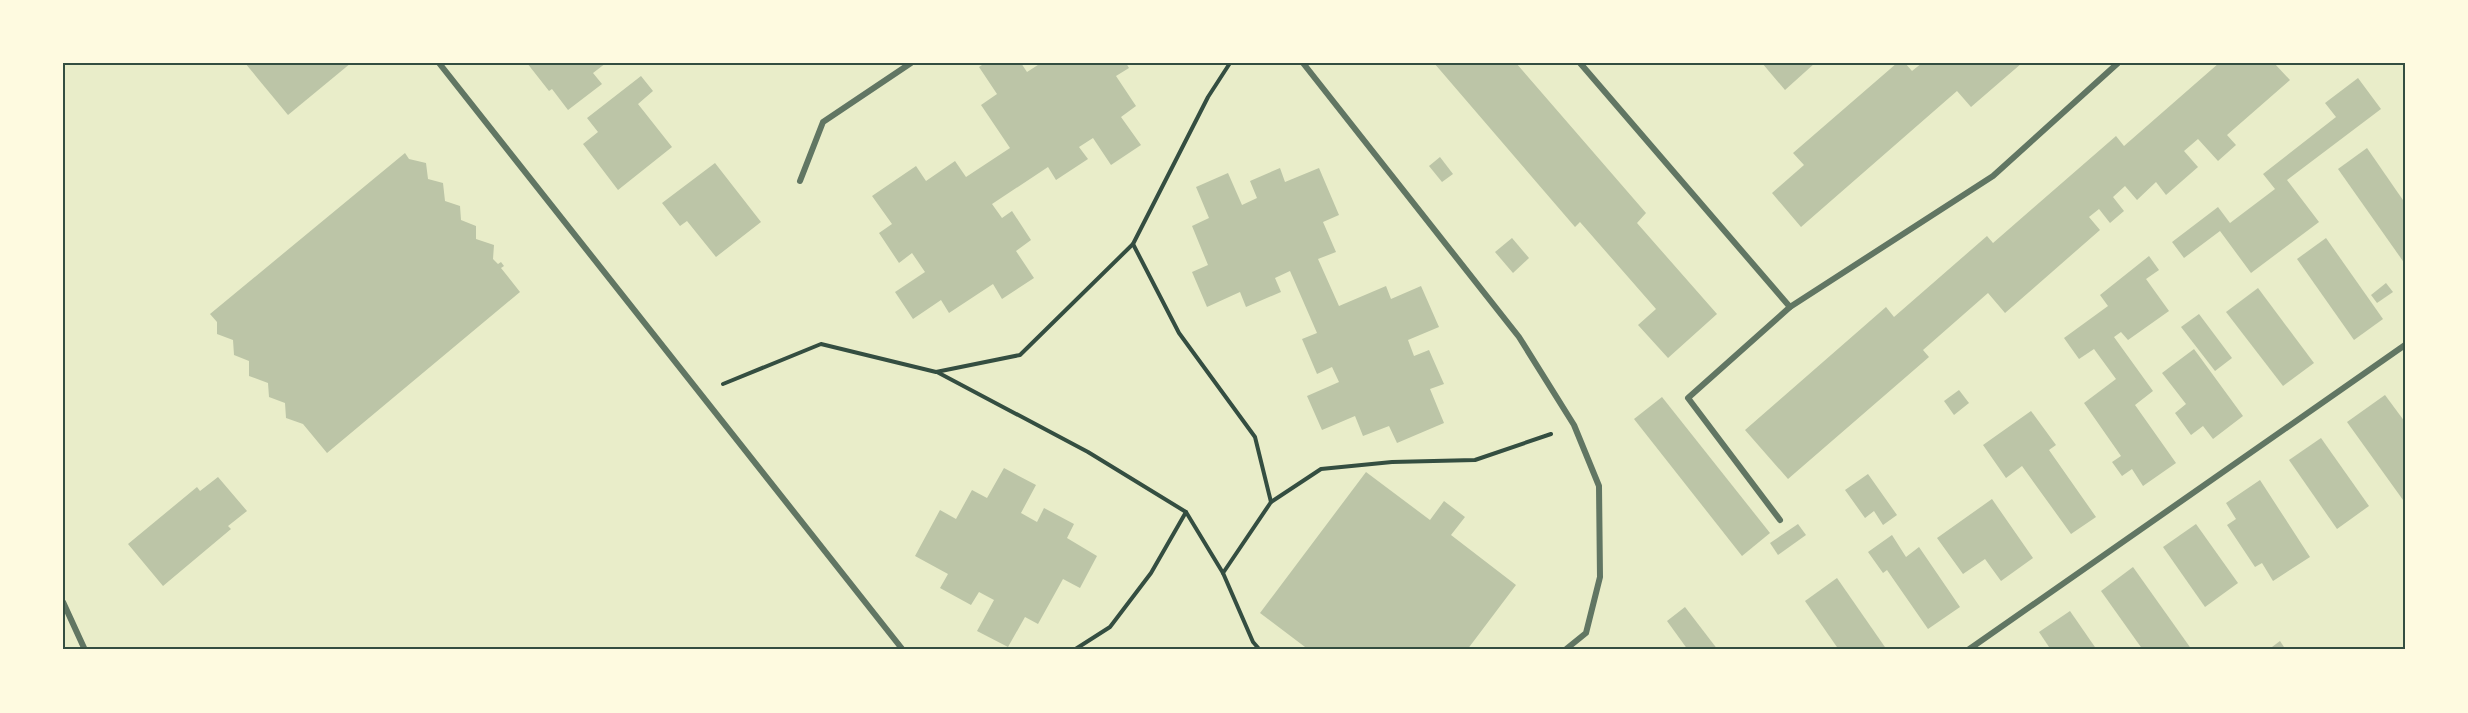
<svg xmlns="http://www.w3.org/2000/svg" width="2468" height="713" font-family="'Exo 2',sans-serif">
<rect width="100%" height="100%" fill="#e9edc9"/>
<!-- building -->
<g fill="#bcc5a7">
<path d="M245,63h106l-63,52z"/>
<path d="M527,63h79l-13,10 9,11 -34,26 -16,-21 -3,2z"/>
<path d="M985,63h36l6,9 14,-9h85l3,5 -13,8 20,30 -15,11 20,28 -30,20 -18,-27 -14,9 9,12 -32,21 -8,-13 -56,37 10,14 10,-7 19,29 -15,11 18,27 -32,21 -9,-15 -44,29 -8,-13 -28,19 -18,-27 30,-20 -13,-19 -13,10 -20,-30 13,-9 -20,-28 44,-30 10,15 29,-20 11,16 44,-29 -29,-43 16,-11 -18,-27z"/>
<path d="M1434,63h82l130,150 -9,10 80,91 -49,44 -30,-33 18,-16 -76,-87 -5,5z"/>
<path d="M1762,63h53l-30,27z"/>
<path d="M1897,63h8l7,8 10,-8h100l-51,44 -14,-16 -156,136 -29,-34 32,-28 -11,-12z"/>
<path d="M2219,63h55l16,17 -63,55 9,10 -18,16 -20,-22 -14,12 14,16 -32,28 -10,-13 -19,18 -12,-14 -12,11 11,14 -14,12 -11,-14 -10,8 11,13 -95,83 -17,-20 -65,57 6,7 -141,122 -43,-49 141,-123 8,10 93,-81 6,7 123,-107 8,10z"/>
<path d="M641,76l12,15 -15,13 34,43 -54,43 -35,-46 15,-12 -11,-14z"/>
<path d="M2358,78l23,31 -94,71 32,42 -68,51 -31,-42 -36,27 -12,-16 46,-35 12,16 45,-34 -12,-15 73,-57 -11,-14z"/>
<path d="M2367,148l38,55v61l-67,-95z"/>
<path d="M405,153l4,6 17,4 2,16 15,4 2,18 15,5 1,14 15,6v13l18,6 -1,14 5,5 3,-2 3,4 -3,2 19,24 -193,161 -24,-29 -17,-6 -1,-15 -16,-6 -1,-14 -19,-7v-15l-15,-6 -1,-15 -16,-6v-12l-7,-8z"/>
<path d="M1440,157l13,17 -11,8 -13,-16z"/>
<path d="M715,163l46,59 -45,35 -29,-36 -7,5 -18,-23z"/>
<path d="M1280,168l5,14 34,-14 20,47 -16,7 13,30 -18,7 21,47 47,-20 5,13 30,-13 18,41 -31,13 6,16 15,-6 15,34 -14,5 14,34 -47,20 -8,-17 -26,10 -8,-20 -33,14 -15,-34 32,-14 -7,-15 -15,7 -15,-35 15,-6 -27,-62 -15,7 6,14 -35,15 -6,-15 -33,15 -15,-35 16,-7 -16,-39 17,-8 -13,-31 32,-14 14,32 15,-7 -7,-17z"/>
<path d="M1512,238l17,20 -16,15 -18,-21z"/>
<path d="M2326,238l57,81 -29,21 -57,-81z"/>
<path d="M2149,256l10,14 -13,9 23,32 -41,29 -7,-8 -7,5 39,54 -18,14 41,58 -33,23 -11,-17 -10,7 -10,-14 9,-6 -37,-53 32,-24 -22,-30 -15,10 -15,-21 44,-32 -8,-11z"/>
<path d="M2386,283l7,9 -16,11 -6,-8z"/>
<path d="M2258,288l56,75 -31,23 -57,-74z"/>
<path d="M2199,314l33,44 -17,13 -34,-44z"/>
<path d="M2194,349l49,67 -30,23 -10,-13 -12,9 -16,-22 11,-9 -24,-31z"/>
<path d="M1959,390l10,13 -15,12 -10,-14z"/>
<path d="M2385,395l20,27 -2,78 -56,-78z"/>
<path d="M1662,397l108,136 -28,23 -108,-137z"/>
<path d="M2031,411l25,34 -7,5 47,67 -25,17 -49,-68 -16,12 -23,-33z"/>
<path d="M2321,438l48,68 -32,23 -48,-69z"/>
<path d="M1004,468l32,17 -15,28 16,9 7,-14 30,16 -7,14 30,18 -17,32 -17,-9 -25,45 -13,-7 -17,30 -31,-16 17,-31 -15,-8 -8,13 -31,-17 8,-14 -33,-18 25,-46 16,9 16,-29 15,8z"/>
<path d="M1366,472l64,48 14,-19 21,16 -14,18 65,50 -49,65h-158l-49,-37z"/>
<path d="M1868,474l29,41 -14,10 -9,-14 -9,7 -20,-28z"/>
<path d="M218,477l29,34 -19,15 3,3 -68,57 -35,-42 69,-57 3,4z"/>
<path d="M2260,480l50,77 -37,24 -11,-18 -7,4 -28,-42 9,-6 -10,-16z"/>
<path d="M1992,499l41,59 -32,23 -16,-22 -22,15 -26,-36z"/>
<path d="M1798,524l8,11 -28,20 -8,-12z"/>
<path d="M2196,524l42,59 -33,24 -42,-60z"/>
<path d="M1892,535l14,22 13,-10 41,60 -32,22 -41,-59 -4,3 -15,-21z"/>
<path d="M2133,567l59,83h-49l-42,-59z"/>
<path d="M1837,578l50,72h-48l-34,-49z"/>
<path d="M1685,607l33,43h-30l-21,-29z"/>
<path d="M2070,611l27,39h-46l-12,-18z"/>
<path d="M2280,641l6,9h-18z"/>
</g>
<g fill="none" stroke-linecap="round" stroke-linejoin="round">
<!-- path -->
<g stroke="#344e41" stroke-width="4">
<path d="M1133,244l46,89 76,104 16,65"/>
<path d="M937,372l151,80 98,60 37,61 30,69 7,8"/>
<path d="M723,384l98,-40 115,28 84,-17 113,-111 75,-147 22,-34"/>
<path d="M1223,573l48,-71 50,-33 71,-7 83,-2 76,-26"/>
<path d="M1074,650l36,-23 41,-54 35,-61"/>
</g>
<!-- minor -->
<g stroke="#617663" stroke-width="6">
<path d="M439,63l464,587"/>
<path d="M1303,63l216,274 55,88 25,61 1,91 -14,56 -21,17"/>
<path d="M1580,63l210,244"/>
<path d="M800,181l23,-59 88,-59"/>
<path d="M1780,520l-92,-122 102,-91 203,-131 125,-113"/>
<path d="M63,602l22,48"/>
<path d="M1968,650l437,-305"/>
</g>
</g>
<!-- border -->
<rect width="2468" height="713" fill="none" stroke="#fefae0" stroke-width="129"/>
<rect x="64" y="64" width="2340" height="584" fill="none" stroke="#344e41" stroke-width="2"/>
</svg>
